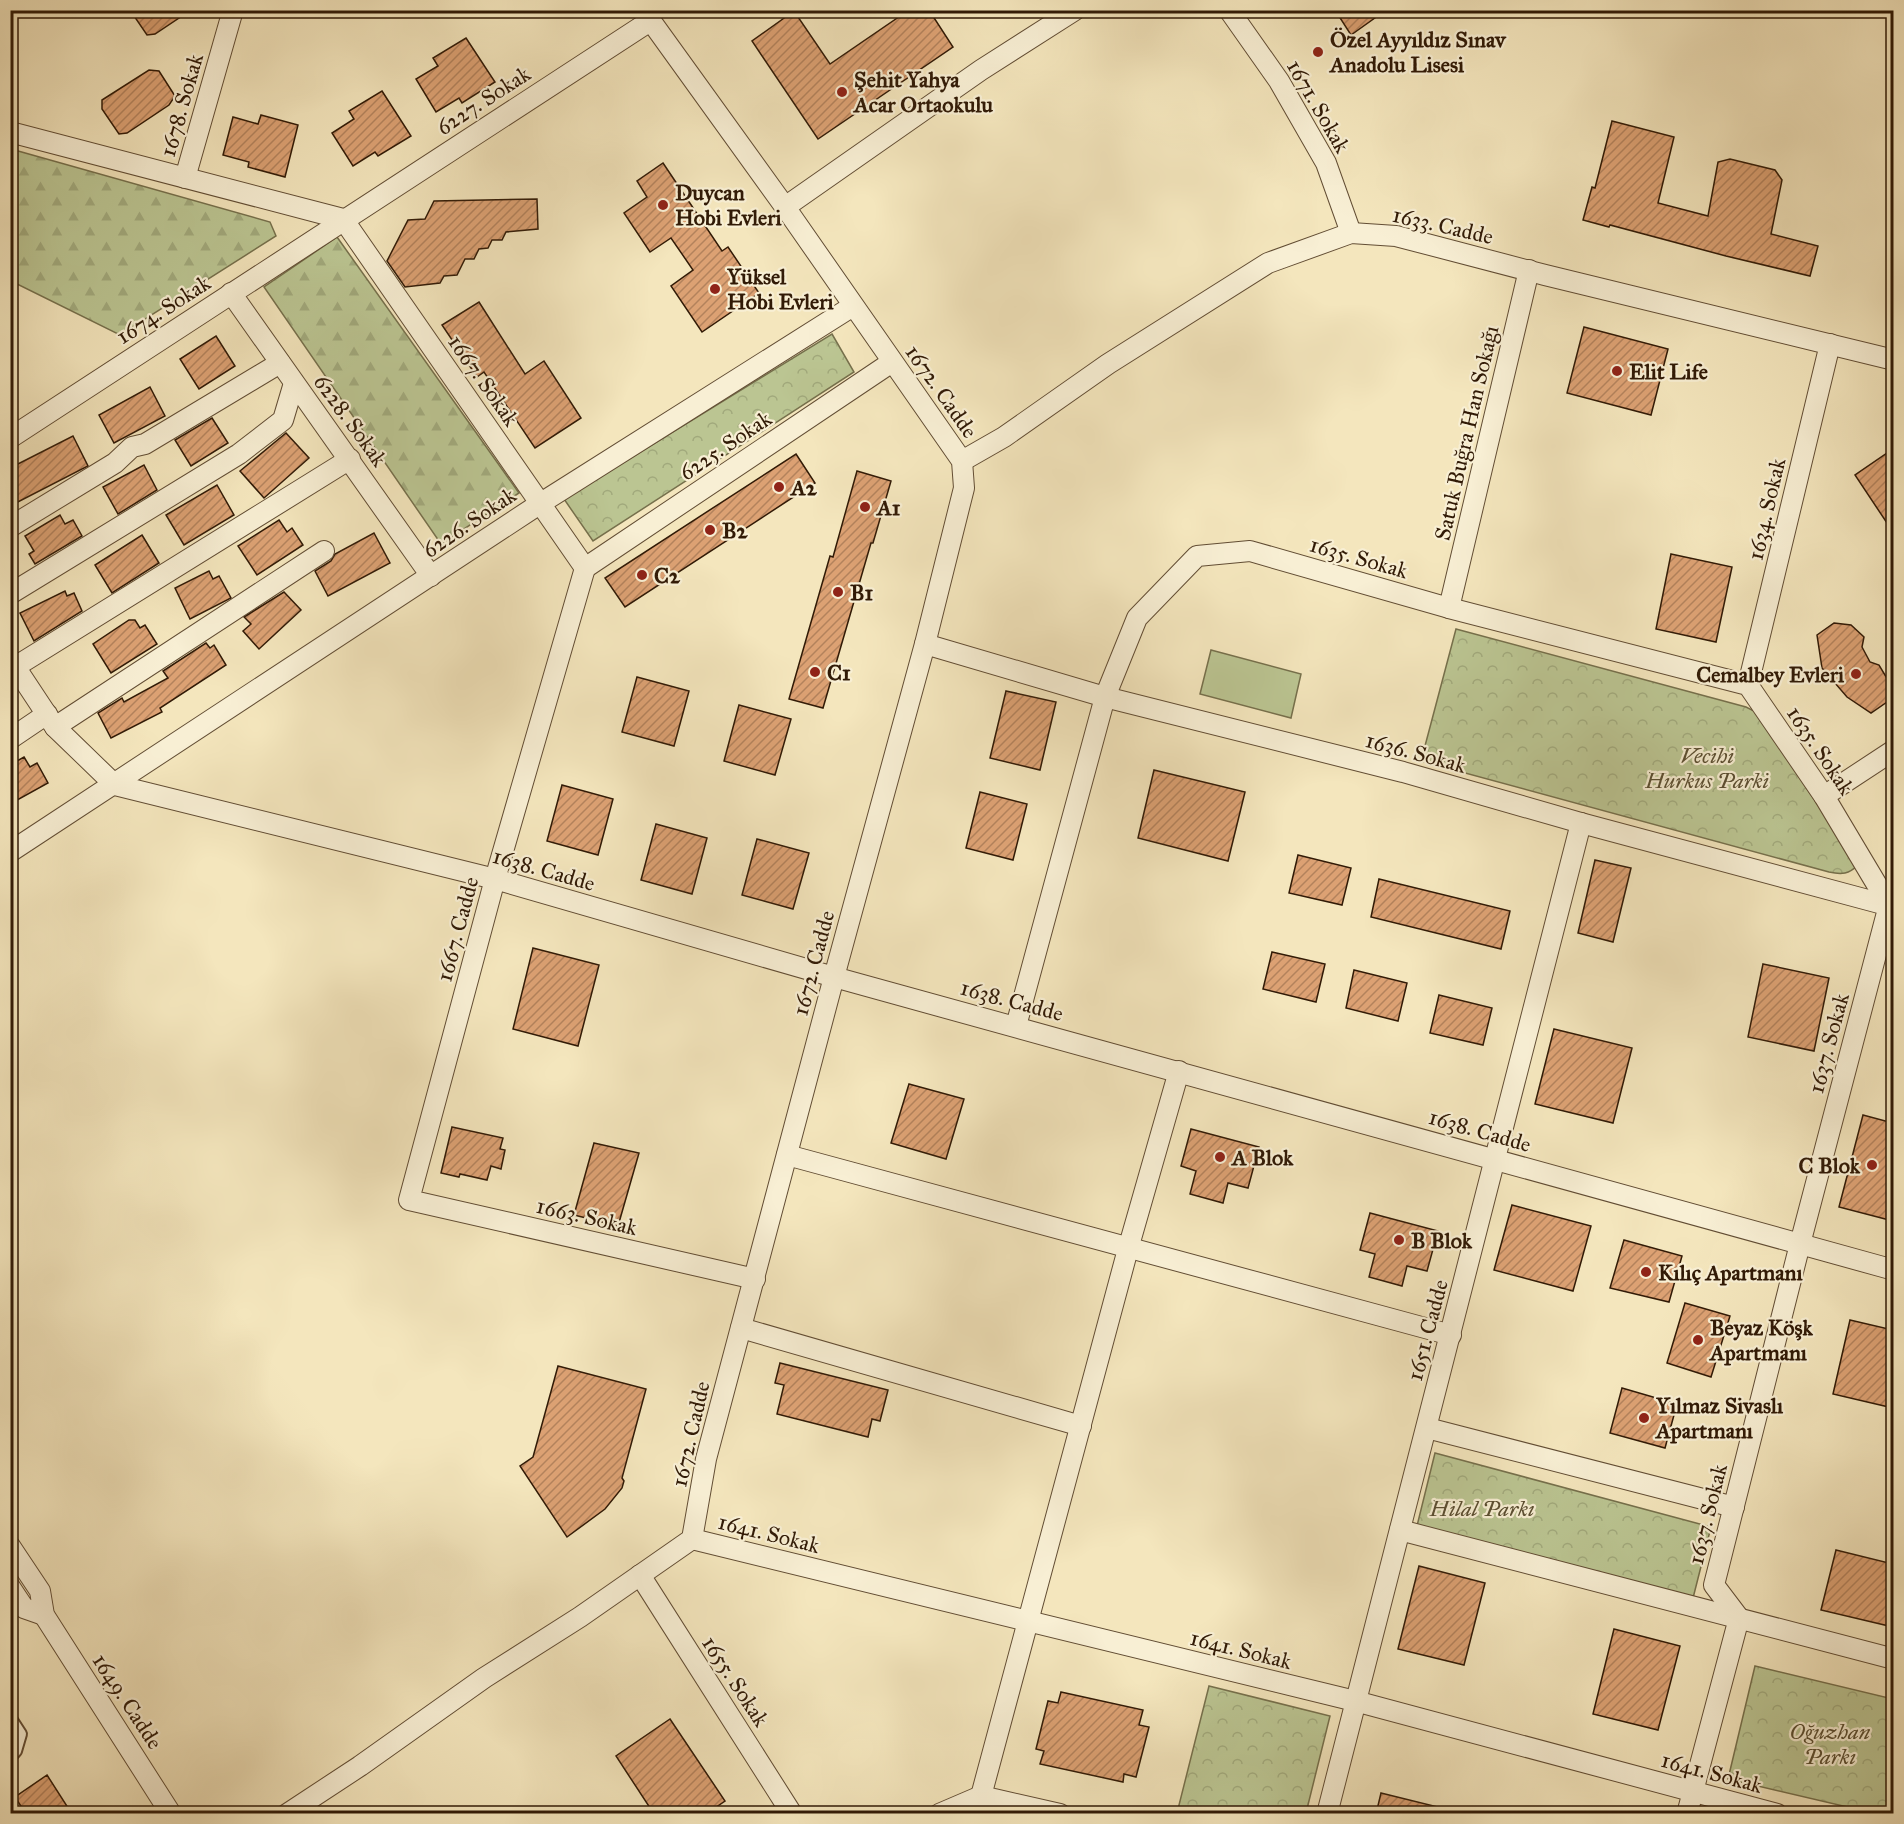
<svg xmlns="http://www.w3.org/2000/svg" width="1904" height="1824" font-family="'IM FELL Great Primer',serif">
<defs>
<pattern id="forest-firs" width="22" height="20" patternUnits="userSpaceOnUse" patternTransform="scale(1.5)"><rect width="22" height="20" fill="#bbc592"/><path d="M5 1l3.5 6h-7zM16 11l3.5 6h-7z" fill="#a1a97c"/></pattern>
<pattern id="park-crowns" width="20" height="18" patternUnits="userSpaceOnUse" patternTransform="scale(1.5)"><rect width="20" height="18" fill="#bbc592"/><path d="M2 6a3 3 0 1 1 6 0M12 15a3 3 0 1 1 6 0" fill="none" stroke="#a1a97c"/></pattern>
<pattern id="building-hatch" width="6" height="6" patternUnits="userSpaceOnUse" patternTransform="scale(1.5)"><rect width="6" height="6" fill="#dca173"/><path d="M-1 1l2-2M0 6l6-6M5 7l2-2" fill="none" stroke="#b3825c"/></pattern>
</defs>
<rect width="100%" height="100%" fill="#f4e6bd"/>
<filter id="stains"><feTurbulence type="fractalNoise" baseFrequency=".00333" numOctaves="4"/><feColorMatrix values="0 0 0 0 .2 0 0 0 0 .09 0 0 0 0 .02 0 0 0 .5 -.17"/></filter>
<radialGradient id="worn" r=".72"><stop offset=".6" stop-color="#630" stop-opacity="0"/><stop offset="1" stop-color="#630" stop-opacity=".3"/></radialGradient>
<!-- green -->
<path fill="#bbc592" stroke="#76704c" stroke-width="1.5" d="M1211,650l90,24 -10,44 -91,-24z"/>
<!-- forest -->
<g fill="url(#forest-firs)" stroke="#76704c" stroke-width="1.5">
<path d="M11,149l259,73 6,14 -156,99 -109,-54z"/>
<path d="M337,237l182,256 -78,51 -177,-257z"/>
</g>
<!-- park -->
<g fill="url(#park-crowns)" stroke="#76704c" stroke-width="1.5">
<path d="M832,334l22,38 -261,169 -29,-42z"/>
<path d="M1456,629l290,78 10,5 102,153c-9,9 -16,10 -29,7l-408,-111z"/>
<path d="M1435,1453l276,74 -20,79 -276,-72z"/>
<path d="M1755,1666l138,33v114h-20l-145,-34z"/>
<path d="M1209,1686l121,30 -24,97h-129z"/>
</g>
<!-- building -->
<g fill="url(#building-hatch)" stroke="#311a06" stroke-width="1.5">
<path d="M130,10h61l-36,24 -8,1z"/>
<path d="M909,10h20l24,37 -135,92 -66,-98 42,-30 36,53z"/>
<path d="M1335,10h51l-35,25z"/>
<path d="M466,38l29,44 -33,21 -3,-5 -23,14 -20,-33 22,-13 -5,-8z"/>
<path d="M149,70l10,1 16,25 -6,9 -42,28 -8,1 -17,-25v-9z"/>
<path d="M382,91l29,45 -33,20 -3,-4 -22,14 -21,-33 22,-14 -5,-8z"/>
<path d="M261,115l37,10 -13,52 -37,-10 1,-5 -26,-7 10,-38 25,7z"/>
<path d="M1612,121l62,16 -16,66 50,13 10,-54 12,-3 45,11 7,10 -11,54 47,12 -8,30 -84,-20 -116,-31 -1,2 -26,-7 9,-33 3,1z"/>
<path d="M663,163l59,88 6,-4 31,46 -57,39 -31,-46 22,-16 -22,-32 -21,14 -26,-39 23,-16 -10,-16z"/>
<path d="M537,199l1,30 -32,3 -4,8h-10l-4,8 -9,1 -5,10h-9l-8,16 -13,1 -4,7 -35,4 -18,-26 21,-41 17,-1 9,-18z"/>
<path d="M479,302l46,72 19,-13 37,57 -46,30 -51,-76 -7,5 -35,-52z"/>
<path d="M1584,327l84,22 -17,66 -84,-22z"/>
<path d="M216,336l19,30 -36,23 -19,-30z"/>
<path d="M150,387l15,29 -51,27 -15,-28z"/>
<path d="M212,418l16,25 -37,23 -16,-26z"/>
<path d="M286,433l23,25 -45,40 -24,-27z"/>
<path d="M73,436l15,30 -78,40v-38z"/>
<path d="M1893,449v83l-38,-57z"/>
<path d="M796,454l19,29 -190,124 -20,-29z"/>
<path d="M144,465l13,25 -39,24 -15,-27z"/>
<path d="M857,471l34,10 -18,62h-2l-48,165 -34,-9 41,-143 3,1z"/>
<path d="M217,485l17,30 -50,30 -18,-30z"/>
<path d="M60,515l5,9 8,-4 9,16 -47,28 -6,-10 5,-3 -9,-15z"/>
<path d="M279,520l8,12 5,-4 11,17 -46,30 -19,-29z"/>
<path d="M374,533l16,30 -62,33 -13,-25 16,-10 4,-7z"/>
<path d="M142,535l17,28 -47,30 -17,-28z"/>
<path d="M1671,554l61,13 -16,75 -60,-13z"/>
<path d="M209,571l4,8 6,-3 12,22 -41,21 -15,-31z"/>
<path d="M65,591l2,5 7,-3 8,18 -48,30 -14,-28z"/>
<path d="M284,592l17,18 -42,39 -16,-18 8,-7 -7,-7z"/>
<path d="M129,620h6l5,8 5,-3 12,19 -46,29 -18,-29z"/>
<path d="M1834,623l17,2 13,12 -2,10 8,15 9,3 9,15 2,20 -19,13 -24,-16 -25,-29 -5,-33z"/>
<path d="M206,643l4,5 4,-3 12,20 -66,43 2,4 -51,26 -13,-25 24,-15 2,4 44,-24 -5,-7z"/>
<path d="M637,677l52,14 -15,55 -52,-14z"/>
<path d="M1006,691l50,11 -16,68 -50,-12z"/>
<path d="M739,705l52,14 -16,56 -51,-14z"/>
<path d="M24,757l6,10 7,-4 11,20 -38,21v-39z"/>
<path d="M1154,770l91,22 -17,69 -90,-23z"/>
<path d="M562,785l51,14 -15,56 -51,-14z"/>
<path d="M980,792l47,12 -14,56 -47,-12z"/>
<path d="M656,824l51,14 -15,56 -51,-14z"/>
<path d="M757,839l52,14 -16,56 -51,-14z"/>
<path d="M1298,855l53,13 -9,37 -53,-12z"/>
<path d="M1595,860l36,8 -18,74 -35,-9z"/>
<path d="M1379,879l131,32 -9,38 -130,-32z"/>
<path d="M533,948l66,17 -21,81 -65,-17z"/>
<path d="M1272,952l53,12 -9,38 -53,-13z"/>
<path d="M1763,964l66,14 -15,73 -66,-14z"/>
<path d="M1354,970l53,13 -9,38 -52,-13z"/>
<path d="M1439,995l53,13 -9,37 -53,-12z"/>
<path d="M1554,1029l78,19 -19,75 -78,-19z"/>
<path d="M909,1084l55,15 -18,60 -55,-16z"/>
<path d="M1863,1115l30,8v98l-54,-14z"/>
<path d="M452,1127l51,11 -3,11 5,1 -4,19 -10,-3 -4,14 -27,-6 -1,3 -18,-4z"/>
<path d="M1191,1129l68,18 -11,41 -20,-5 -5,20 -33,-9 6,-23 -15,-5z"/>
<path d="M594,1143l45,10 -21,73 -44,-11z"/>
<path d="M1512,1205l79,21 -18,65 -79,-21z"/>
<path d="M1370,1213l68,18 -11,40 -20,-5 -5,20 -33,-9 6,-23 -15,-4z"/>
<path d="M1624,1240l58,16 -13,46 -59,-14z"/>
<path d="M1685,1303l45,13 -19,61 -44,-14z"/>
<path d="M1850,1320l43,10v78l-60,-14z"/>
<path d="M780,1363l108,27 -8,31 -8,-2 -4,18 -91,-23 7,-29 -9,-2z"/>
<path d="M558,1366l88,23 -24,89 2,3 -2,7 -17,21 -38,28 -47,-71 13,-9z"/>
<path d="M1622,1388l55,16 -12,44 -55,-15z"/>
<path d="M1836,1550l57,14v63l-72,-17z"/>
<path d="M1419,1566l66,17 -21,82 -66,-16z"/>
<path d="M1614,1629l66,17 -22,84 -65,-16z"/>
<path d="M1061,1692l82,18 -4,15 10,2 -13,50 -12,-3 -1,8 -83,-18 4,-13 -8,-2 12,-48 10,2z"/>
<path d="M670,1719l55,82 -19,13h-52l-38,-58z"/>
<path d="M47,1775l25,39h-46l-11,-17z"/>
<path d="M1381,1793l61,15v6h-66z"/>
</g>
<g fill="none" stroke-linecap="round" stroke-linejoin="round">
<!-- lane casing -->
<g stroke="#624d34" stroke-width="14">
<path id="lane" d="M10,1717l11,17 -5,17 -6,7"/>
</g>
<!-- street casing -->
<g stroke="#624d34" stroke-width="22">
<g id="street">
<path d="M1229,10l50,71 47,82 25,70"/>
<path d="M10,132l333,87"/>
<path d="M185,178l48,-168"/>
<path d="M785,207l196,-137 94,-60"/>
<path d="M343,219l242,349"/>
<path d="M231,293l200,283"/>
<path d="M10,438l640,-417"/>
<path d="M962,461l42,-24 104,-73 160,-101 83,-30 45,3 149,39 349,85"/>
<path d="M10,527l105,-64 17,-16 13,-3 135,-81"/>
<path d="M585,568l-90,311 -86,321 346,79"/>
<path d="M585,568l307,-206"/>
<path d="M10,594l229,-140 44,-34 11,-37"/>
<path d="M1449,608l80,-338"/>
<path d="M925,644l180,53 298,75 178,51 313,84"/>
<path d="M10,659l45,68 60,58"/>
<path d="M10,670l340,-211"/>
<path d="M1748,685l82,-341"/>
<path d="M55,727l269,-176"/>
<path d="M10,739l37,-25"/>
<path d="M115,785l380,94 339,98 1060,293"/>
<path d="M1824,796l70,-46"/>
<path d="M10,852l531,-349 312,-197"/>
<path d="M1016,1026l89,-329 32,-79 60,-62 53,-5 199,57 299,77 76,111 65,109 -89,339 -86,341 25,33 -52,196"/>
<path d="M787,1155l664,180"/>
<path d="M741,1328l340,98"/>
<path d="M1427,1428l307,79"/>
<path d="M1400,1530l494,129"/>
<path d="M692,1539l663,162 422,113"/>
<path d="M10,1546l30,45 4,24 127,199"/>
<path d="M640,1575l152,239"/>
<path d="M10,1587l14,21 20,7"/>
<path d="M981,1796l147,-547 51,-178"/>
<path d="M287,1814l73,-48 124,-88 96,-61 112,-78 14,-80 128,-482 91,-333 39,-156 -2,-27 -177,-254 -142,-197"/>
<path d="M939,1814l42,-18 79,18"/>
<path d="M1327,1814l254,-991"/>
</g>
</g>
<!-- lane -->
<use href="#lane" stroke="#f8efd4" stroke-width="10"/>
<!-- street -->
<use href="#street" stroke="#f8efd4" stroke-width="20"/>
</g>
<!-- markers -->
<g fill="#8f2418" stroke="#f8efd4" stroke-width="2">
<circle cx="1318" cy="52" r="6"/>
<circle cx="842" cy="92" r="6"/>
<circle cx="663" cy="205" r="6"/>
<circle cx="715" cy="289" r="6"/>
<circle cx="1617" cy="371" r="6"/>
<circle cx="779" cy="487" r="6"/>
<circle cx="865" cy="507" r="6"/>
<circle cx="710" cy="530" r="6"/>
<circle cx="642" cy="575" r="6"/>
<circle cx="838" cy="592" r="6"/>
<circle cx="815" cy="672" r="6"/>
<circle cx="1856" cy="674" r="6"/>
<circle cx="1220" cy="1157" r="6"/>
<circle cx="1872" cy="1165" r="6"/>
<circle cx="1399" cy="1240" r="6"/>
<circle cx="1646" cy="1272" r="6"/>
<circle cx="1698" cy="1340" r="6"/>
<circle cx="1644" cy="1418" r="6"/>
</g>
<g text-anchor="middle" stroke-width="4.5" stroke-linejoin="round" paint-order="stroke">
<!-- poi labels -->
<g font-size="22" font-weight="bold" fill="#311a06" stroke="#f8efd4" text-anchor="start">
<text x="1330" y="47">Özel Ayyıldız Sınav<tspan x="1330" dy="25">Anadolu Lisesi</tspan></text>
<text x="854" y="87">Şehit Yahya<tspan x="854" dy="25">Acar Ortaokulu</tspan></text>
<text x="675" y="200">Duycan<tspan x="675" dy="25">Hobi Evleri</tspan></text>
<text x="727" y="284">Yüksel<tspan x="727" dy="25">Hobi Evleri</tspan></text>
<text x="1629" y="379">Elit Life</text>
<text x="791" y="495">A2</text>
<text x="877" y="515">A1</text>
<text x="722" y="538">B2</text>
<text x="654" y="583">C2</text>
<text x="850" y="600">B1</text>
<text x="827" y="680">C1</text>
<text x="1844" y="682" text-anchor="end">Cemalbey Evleri</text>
<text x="1232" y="1165">A Blok</text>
<text x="1860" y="1173" text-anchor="end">C Blok</text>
<text x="1411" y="1248">B Blok</text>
<text x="1658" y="1280">Kılıç Apartmanı</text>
<text x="1710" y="1335">Beyaz Köşk<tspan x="1710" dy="25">Apartmanı</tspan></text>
<text x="1656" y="1413">Yılmaz Sivaslı<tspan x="1656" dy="25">Apartmanı</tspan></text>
</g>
<!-- street labels -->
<g font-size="22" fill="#311a06" stroke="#f8efd4">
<text transform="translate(483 100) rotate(-33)" y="8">6227. Sokak</text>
<text transform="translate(181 105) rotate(-74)" y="8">1678. Sokak</text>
<text transform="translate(1319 106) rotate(60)" y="8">1671. Sokak</text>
<text transform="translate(1443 225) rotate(13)" y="8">1633. Cadde</text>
<text transform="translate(163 309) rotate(-33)" y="8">1674. Sokak</text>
<text transform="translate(484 380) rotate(55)" y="8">1667. Sokak</text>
<text transform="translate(942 391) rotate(55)" y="8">1672. Cadde</text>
<text transform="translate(351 420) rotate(54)" y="8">6228. Sokak</text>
<text transform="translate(1466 433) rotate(-77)" y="8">Satuk Buğra Han Sokağı</text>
<text transform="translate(725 445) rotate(-34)" y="8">6225. Sokak</text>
<text transform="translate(1766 509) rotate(-77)" y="8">1634. Sokak</text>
<text transform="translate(469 522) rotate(-34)" y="8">6226. Sokak</text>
<text transform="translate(1359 557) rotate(16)" y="8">1635. Sokak</text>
<text transform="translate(1821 750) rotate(56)" y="8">1635. Sokak</text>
<text transform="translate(1416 752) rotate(15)" y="8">1636. Sokak</text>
<text transform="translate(544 869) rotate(16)" y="8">1638. Cadde</text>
<text transform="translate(457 929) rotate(-75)" y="8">1667. Cadde</text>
<text transform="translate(813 963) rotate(-75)" y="8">1672. Cadde</text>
<text transform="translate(1012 1000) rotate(15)" y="8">1638. Cadde</text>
<text transform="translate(1828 1043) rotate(-75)" y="8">1637. Sokak</text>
<text transform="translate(1480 1130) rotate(16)" y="8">1638. Cadde</text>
<text transform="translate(587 1216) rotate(13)" y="8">1663. Sokak</text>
<text transform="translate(1427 1330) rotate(-75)" y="8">1651. Cadde</text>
<text transform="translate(690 1434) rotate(-77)" y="8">1672. Cadde</text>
<text transform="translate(1707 1514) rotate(-76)" y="8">1637. Sokak</text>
<text transform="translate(769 1533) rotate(14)" y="8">1641. Sokak</text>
<text transform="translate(1241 1649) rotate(14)" y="8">1641. Sokak</text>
<text transform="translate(736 1681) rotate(57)" y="8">1655. Sokak</text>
<text transform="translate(128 1701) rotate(57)" y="8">1649. Cadde</text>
<text transform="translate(1712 1772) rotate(15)" y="8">1641. Sokak</text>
</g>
<!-- park labels -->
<g font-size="22" font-style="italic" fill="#5a4d30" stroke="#f8efd4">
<text x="1707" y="763">Vecihi<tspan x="1707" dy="25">Hurkus Parki</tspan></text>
<text x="1482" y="1516">Hilal Parkı</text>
<text x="1830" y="1739">Oğuzhan<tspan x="1830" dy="25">Parkı</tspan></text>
</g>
</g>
<!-- margin -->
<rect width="1904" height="1824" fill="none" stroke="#f4e6bd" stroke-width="36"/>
<rect x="12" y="12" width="1880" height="1800" fill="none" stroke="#311a06" stroke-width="3"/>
<rect x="18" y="18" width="1868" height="1788" fill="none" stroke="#311a06" stroke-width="1.5"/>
<rect width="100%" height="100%" filter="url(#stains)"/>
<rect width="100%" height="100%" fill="url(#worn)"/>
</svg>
